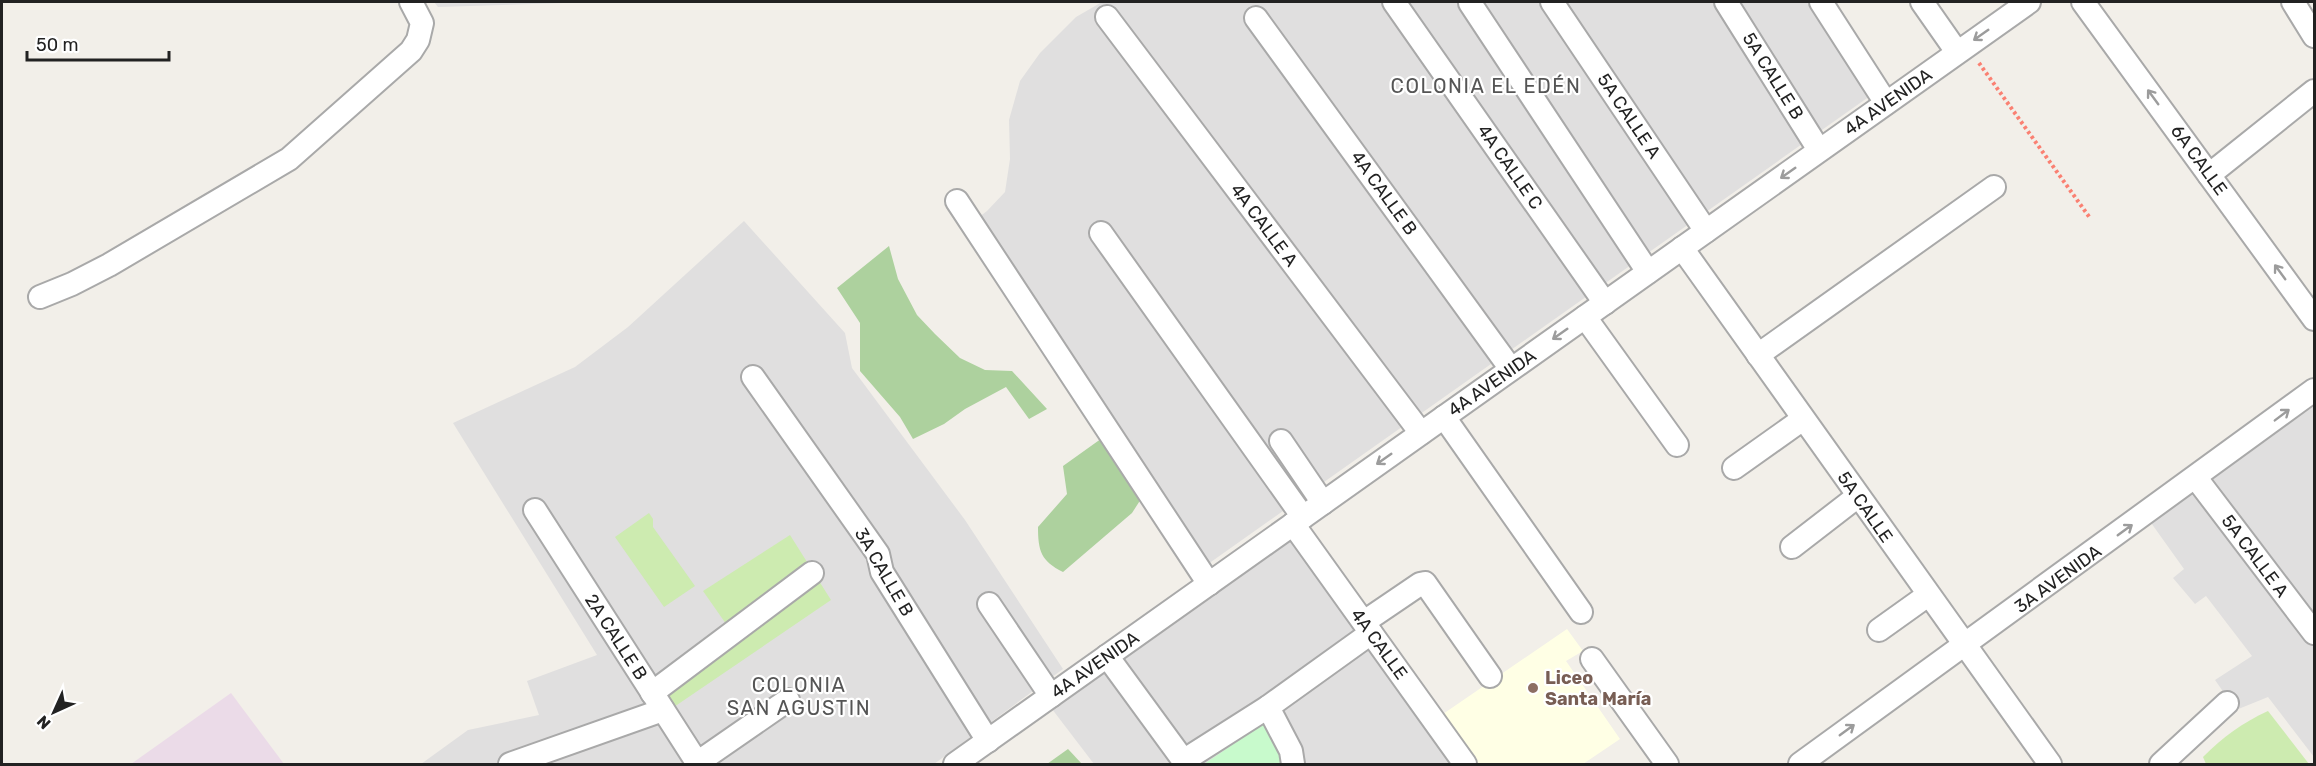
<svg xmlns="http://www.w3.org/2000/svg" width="2316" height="766" font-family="Rubik,sans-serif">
<rect width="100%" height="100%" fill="#f2efe9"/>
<!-- residential -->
<g fill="#e0dfdf">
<path d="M434,2h161l-157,5z"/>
<path d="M1102,2h705l63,94 -669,473 -231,-345 17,-13 18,-19 5,-33 -1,-39 11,-39 20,-28 36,-36z"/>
<path d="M744,221l101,112 7,35 113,152 98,149 -129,95h-513l47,-34 71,-15 -12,-34 70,-26 -144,-232 122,-56 53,-40z"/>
<path d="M2314,397v360l-46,-60 -32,13 -21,-30 37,-24 -46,-60 -11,8 -22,-26 11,-9 -35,-49z"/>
<path d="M1291,537l165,227h-362l-42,-55z"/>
</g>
<!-- industrial -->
<path fill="#ebdbe8" d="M231,693l53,71h-153z"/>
<!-- education -->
<path fill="#ffffe5" d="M1567,629l16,22 -17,10 54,78 -37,25h-104l-36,-50z"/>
<!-- grass -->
<g fill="#cdebb0">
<path d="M649,513l4,6v8l42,59 -31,21 -49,-70z"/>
<path d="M790,535l41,65 -160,109 -19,-27 79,-51 -28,-40z"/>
<path d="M2268,711l41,53h-103l-3,-7c20,-20 39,-34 65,-46z"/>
</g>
<!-- forest -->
<g fill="#add19e">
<path d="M889,246l9,33 19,36 18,19 25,24 25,12 27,1 35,38 -18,10 -23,-32 -41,22 -21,15 -31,15 -13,-22 -40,-46v-48l-23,-35z"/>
<path d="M1105,436l36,63 -9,14 -69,59c-22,-11 -25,-21 -25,-45l29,-33 -4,-28z"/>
<path d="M1068,749l14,15h-35z"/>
</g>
<!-- park -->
<path fill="#c8facc" d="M1272,718l24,46h-92z"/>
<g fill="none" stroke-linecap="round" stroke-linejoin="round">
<!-- minor casing -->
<g stroke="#a9a9a9" stroke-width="26">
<g id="minor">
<path d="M1394,2l211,301"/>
<path d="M1552,2l154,229"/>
<path d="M1726,2l93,148"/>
<path d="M1821,2l65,101"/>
<path d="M1922,2l35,50"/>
<path d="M2083,2l231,317"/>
<path d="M2293,2l21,34"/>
<path d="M1470,3l178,269"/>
<path d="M1107,17l314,416"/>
<path d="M1256,18l255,351"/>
<path d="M2209,175l105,-84"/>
<path d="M957,201l252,383"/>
<path d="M1101,233l202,284"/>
<path d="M1682,248l368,516"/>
<path d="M40,297l32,-13 37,-19 180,-106 122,-108 7,-11 4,-17 -11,-21"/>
<path d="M1585,317l92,128"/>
<path d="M1758,355l236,-168"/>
<path d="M753,377l125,177 4,18 106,169"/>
<path d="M1444,417l137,195"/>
<path d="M1281,441l42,62"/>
<path d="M1734,468l69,-49"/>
<path d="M2196,478l118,155"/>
<path d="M535,510l163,254"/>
<path d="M1293,524l172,240"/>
<path d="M1792,547l66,-51"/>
<path d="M989,604l62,92"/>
<path d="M1364,622l56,-38 5,-1 65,93"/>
<path d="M1879,630l49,-35"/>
<path d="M1107,656l79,108"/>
<path d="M1592,659l75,105"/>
<path d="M652,693l160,-120"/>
<path d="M1268,707l23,44 2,13"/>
<path d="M1183,761l85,-54 103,-74"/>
<path d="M697,763l91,-63"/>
<path d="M510,764l153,-54"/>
<path d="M955,764l1074,-762"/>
<path d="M1800,764l514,-374"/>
<path d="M2161,764l66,-61"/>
</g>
</g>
<!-- path -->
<path stroke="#fa8072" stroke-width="4" stroke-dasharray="3 3" stroke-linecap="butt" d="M1979,63l111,155"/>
<!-- minor -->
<use href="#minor" stroke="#fff" stroke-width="22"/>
</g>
<!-- one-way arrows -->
<defs><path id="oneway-shaft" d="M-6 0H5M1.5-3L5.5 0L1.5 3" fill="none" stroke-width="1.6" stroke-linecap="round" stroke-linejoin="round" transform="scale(1.5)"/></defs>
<g stroke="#9c9c9c">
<use href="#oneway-shaft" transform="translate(1981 35) rotate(145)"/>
<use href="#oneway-shaft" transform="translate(2153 97) rotate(-126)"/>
<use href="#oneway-shaft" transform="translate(1788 173) rotate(145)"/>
<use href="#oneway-shaft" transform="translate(2280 272) rotate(-126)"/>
<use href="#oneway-shaft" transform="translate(1560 334) rotate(145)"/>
<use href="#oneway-shaft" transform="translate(2282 415) rotate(-37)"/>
<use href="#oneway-shaft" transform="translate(1384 459) rotate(145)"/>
<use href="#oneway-shaft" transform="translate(2125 530) rotate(-36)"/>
<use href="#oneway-shaft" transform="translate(1847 730) rotate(-36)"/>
</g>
<!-- markers -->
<circle fill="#8d6e63" stroke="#fff" stroke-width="2" cx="1533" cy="688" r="6"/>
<g text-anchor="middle" stroke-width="4.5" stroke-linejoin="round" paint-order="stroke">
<!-- street labels -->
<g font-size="18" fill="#222" stroke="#fff">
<text transform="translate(1773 76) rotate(58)" y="6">5A CALLE B</text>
<text transform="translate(1888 102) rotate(-35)" y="6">4A AVENIDA</text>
<text transform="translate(1629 116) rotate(56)" y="6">5A CALLE A</text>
<text transform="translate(2199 160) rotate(54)" y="6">6A CALLE</text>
<text transform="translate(1510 167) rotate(55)" y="6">4A CALLE C</text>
<text transform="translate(1384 193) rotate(54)" y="6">4A CALLE B</text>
<text transform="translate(1264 225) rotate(53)" y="6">4A CALLE A</text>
<text transform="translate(1492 383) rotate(-35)" y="6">4A AVENIDA</text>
<text transform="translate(1865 507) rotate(55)" y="6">5A CALLE</text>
<text transform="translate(2255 556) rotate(53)" y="6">5A CALLE A</text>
<text transform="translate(884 572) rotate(60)" y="6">3A CALLE B</text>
<text transform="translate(2058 579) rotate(-36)" y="6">3A AVENIDA</text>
<text transform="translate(616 637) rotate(57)" y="6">2A CALLE B</text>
<text transform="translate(1379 644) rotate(54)" y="6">4A CALLE</text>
<text transform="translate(1095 665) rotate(-35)" y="6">4A AVENIDA</text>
</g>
<!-- education labels -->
<g font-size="18" font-weight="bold" fill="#785e54" stroke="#fff" text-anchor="start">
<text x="1545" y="684">Liceo<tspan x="1545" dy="21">Santa María</tspan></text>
</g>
<!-- neighbourhood labels -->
<g font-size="20" letter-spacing="1.5" fill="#555" stroke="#fff">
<text x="1486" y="93">COLONIA EL EDÉN</text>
<text x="799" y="692">COLONIA<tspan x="799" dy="23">SAN AGUSTIN</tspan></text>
</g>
</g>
<!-- border -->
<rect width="2316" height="766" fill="none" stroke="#222222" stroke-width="6"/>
<!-- north arrow -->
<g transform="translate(54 712) rotate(225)" stroke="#ffffff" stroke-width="4.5" paint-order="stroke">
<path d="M0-4.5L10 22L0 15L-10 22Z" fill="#222222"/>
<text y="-9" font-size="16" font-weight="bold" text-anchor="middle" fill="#222222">N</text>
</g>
<!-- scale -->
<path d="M27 51v9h142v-9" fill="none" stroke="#222222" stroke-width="3"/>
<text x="36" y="51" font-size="18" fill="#222222" stroke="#ffffff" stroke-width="4.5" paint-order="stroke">50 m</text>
</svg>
